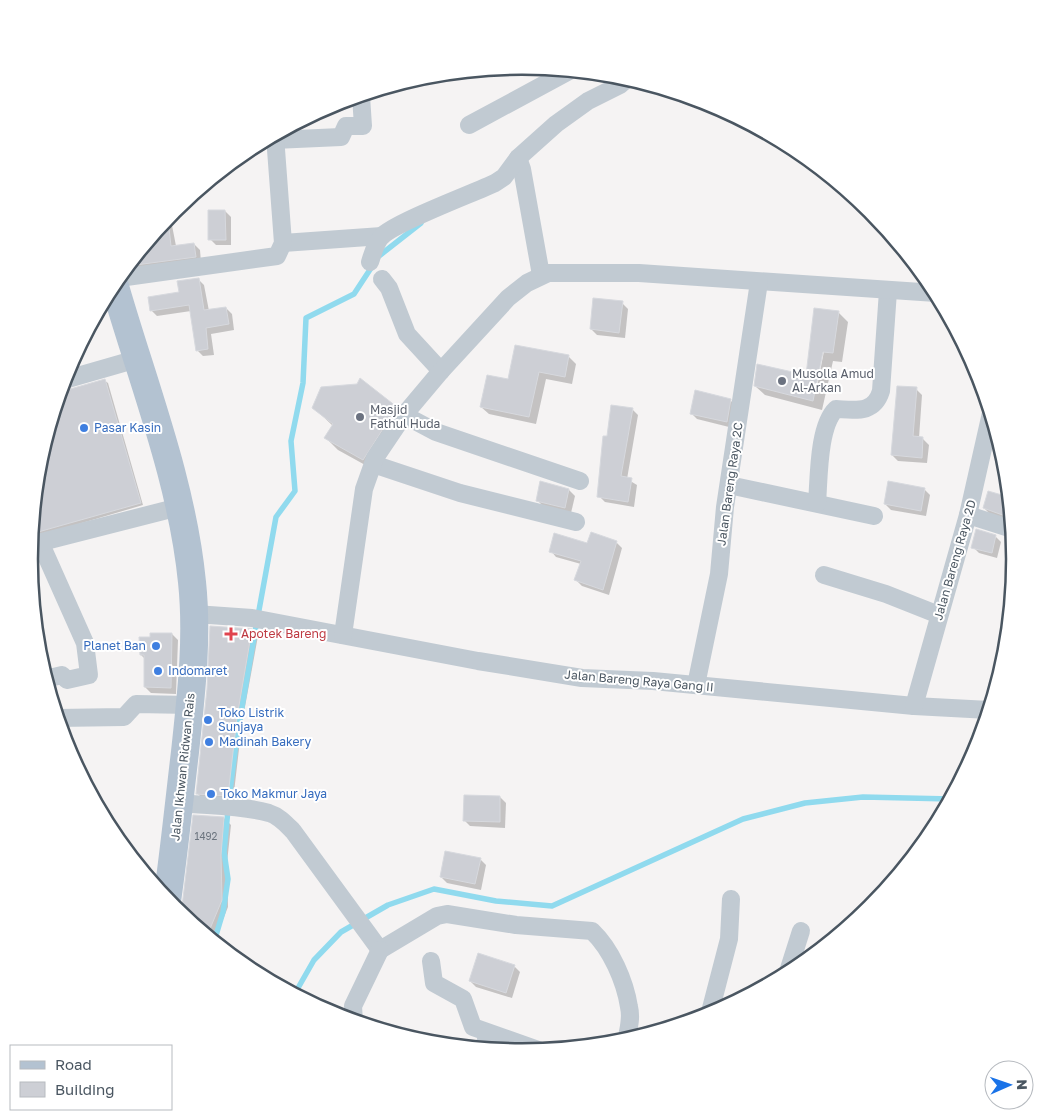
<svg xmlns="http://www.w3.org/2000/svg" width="1044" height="1120" font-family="'Golos Text',sans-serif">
<rect width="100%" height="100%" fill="#f5f3f3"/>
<!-- shadow -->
<g fill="#0003" fill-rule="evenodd">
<path d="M245,153v7h-9z"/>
<path d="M225,211l6,6v28h-15l-6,-6z"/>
<path d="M170,215l6,31 18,-2 6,6 1,12 -76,8z"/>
<path d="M198,279l6,6 5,26 17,-3 6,6 2,16 -23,4 3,21 -11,1 -6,-6 -6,-39 -34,5 -6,-6 29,-17z"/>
<path d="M622,303l6,6 -3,29 -28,-3 -6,-6z"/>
<path d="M838,312l10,10 -6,40 -9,-1 -11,49 -57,-15 -10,-9 52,-9zM823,345l2,1 -8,41h-2z"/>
<path d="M568,356l8,8 -4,20 -26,-5 -10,45 -47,-10 -8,-7 28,-26z"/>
<path d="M105,381l3,2 35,122 -112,33 7,-75z"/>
<path d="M916,389l6,6 -3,43 4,1 6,6 -2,18 -29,-2 -6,-6z"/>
<path d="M730,400l6,6 -3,22 -36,-9 -6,-6z"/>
<path d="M314,408h82l12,12 -32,51 -38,-21 -12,-12 7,-12z"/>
<path d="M632,409l6,6 -11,64 10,6 -3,22 -29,-5 -6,-6 10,-58z"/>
<path d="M924,489l6,6 -4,21 -35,-6 -6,-6z"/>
<path d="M569,490l6,6 -4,17 -27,-6 -6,-6z"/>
<path d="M989,492l20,7 2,22 -21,-7 -6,-6z"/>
<path d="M995,536l6,6 -4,16 -18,-5 -6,-6z"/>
<path d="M616,542l6,6 -13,47 -27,-9 -6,-6 5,-16 -25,-7 -5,-6 37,-7z"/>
<path d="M252,630l6,6 -16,87 -9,78 -30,-2 -6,-6z"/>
<path d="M172,634l6,6 -2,54 -25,-1 -6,-6v-28l-4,-4z"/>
<path d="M500,797l6,6 -1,25 -35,-2 -6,-6z"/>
<path d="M195,816l29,2 7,7 -4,38 1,44 -12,30 4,4 -2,5 -35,-29z"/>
<path d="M480,859l6,6 -5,25 -34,-7 -6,-6z"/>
<path d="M514,966l6,6 -8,26 -36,-11 -6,-6z"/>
</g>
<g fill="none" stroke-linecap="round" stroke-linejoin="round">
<!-- stream -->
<g stroke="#90daee" stroke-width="5.5">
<path d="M379,256l42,-33"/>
<path d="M214,942l9,-30 5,-33 -4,-27 5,-53 8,-63 18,-104 21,-115 19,-26 -4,-50 12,-58 3,-65 48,-24 19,-29"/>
<path d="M294,995l20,-35 27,-28 47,-27 46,-16 62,12 56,5 191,-87 62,-16 58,-6 88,2"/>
</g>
</g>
<!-- building -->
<g fill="#cdcfd5" stroke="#d7d9de">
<path d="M208,210h17l1,30h-18z"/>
<path d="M169,228l2,18 23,-3 2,14 -68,9 30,-36z"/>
<path d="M199,278l5,32 22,-3 3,17 -23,4 2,21 -12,2 -7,-46 -39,6 -2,-14 31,-5 -2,-11z"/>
<path d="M593,298l30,3 -4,32 -29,-4z"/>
<path d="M814,308l25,3 -6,42 -10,-1 -10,49 -59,-15 3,-22 49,11z"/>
<path d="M515,345l54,10 -4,22 -26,-5 -10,45 -49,-10 7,-32 21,4z"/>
<path d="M360,378l37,29 -34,53 -39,-22 9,-14 -21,-16 9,-21 36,-3z"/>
<path d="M105,379l36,124 -110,31 7,-71 22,-71z"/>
<path d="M897,386l20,1 -4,49 10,1 -1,21 -31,-3z"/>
<path d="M695,390l36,9 -4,23 -37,-8z"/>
<path d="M611,405l22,3 -12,68 11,2 -4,24 -31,-5 6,-61h4z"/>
<path d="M540,481l29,8 -4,19 -29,-7z"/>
<path d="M888,481l37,7 -4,23 -37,-7z"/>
<path d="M988,491l21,6 2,21 -28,-10z"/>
<path d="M976,529l20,6 -4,18 -21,-5z"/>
<path d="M591,532l26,9 -14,49 -29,-10 7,-19 -32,-9 5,-19 33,10z"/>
<path d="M210,626l42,3 -15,88 -9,79 -32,-2 11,-105z"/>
<path d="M150,633h22l-1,55 -27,-1v-32h-4l-1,-18h11z"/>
<path d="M464,795l36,1v26l-37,-1z"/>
<path d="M193,815l31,2 -3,38 1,45 -15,36 -26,-21z"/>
<path d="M445,851l36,7 -6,26 -35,-7z"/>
<path d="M478,953l37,12 -9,28 -37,-12z"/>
</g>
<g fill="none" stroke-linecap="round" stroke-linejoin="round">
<!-- minor -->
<g stroke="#c1cad2" stroke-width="18">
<path d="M469,125l100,-54"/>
<path d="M274,140l67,-3 5,-11h17l-2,-30"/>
<path d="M518,158l4,11 19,106"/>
<path d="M283,243l99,-7"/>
<path d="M370,262c3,-9 5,-18 11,-25 12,-14 93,-44 114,-54l9,-6 14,-19 38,-34 32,-23 32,-16 7,-6"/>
<path d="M119,278l158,-22 6,-13 -8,-107"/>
<path d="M382,279l7,9 18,46 34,37"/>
<path d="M64,380l73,-21"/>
<path d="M404,415l32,17 144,49"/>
<path d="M373,464l87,29 116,29"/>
<path d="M729,485l145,31"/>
<path d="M817,503c2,-24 1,-77 19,-94 20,1 38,5 45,-18l7,-100"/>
<path d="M968,515l44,14"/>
<path d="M40,542l45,101 4,32 -22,5 -5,-5 -17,4"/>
<path d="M30,545l149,-38"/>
<path d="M824,575l62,19 53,21"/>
<path d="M195,614l57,4 226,43 104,17 71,3 261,25 75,4"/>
<path d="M343,635l21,-146 11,-31 29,-43 37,-44 67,-73 19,-15 21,-10h91l297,20"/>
<path d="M696,685l23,-111 6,-67 34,-225"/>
<path d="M914,706l54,-191 23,-102"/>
<path d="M57,718l67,-1 12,-13 54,1"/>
<path d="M180,803c29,3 60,2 89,10 10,3 17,11 24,18l87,119 57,-34 10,-2 69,11 76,6c19,18 33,50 37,76 3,12 -1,23 -3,35"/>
<path d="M431,961l3,22 29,16 10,28 68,24"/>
<path d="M787,975l14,-44"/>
<path d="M709,1016l20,-77 2,-40"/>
<path d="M354,1022l-1,-16 27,-56"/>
<path d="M483,1049l5,-15"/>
</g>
<!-- primary -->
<path stroke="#b3c2d1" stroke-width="28" d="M114,283c28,98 68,197 78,299 6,57 -1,113 -7,170 -6,50 -11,100 -18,149"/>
</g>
<!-- markers -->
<g fill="#6b7280" stroke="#fff" stroke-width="2">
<circle cx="782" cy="381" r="5"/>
<circle cx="360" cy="417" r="5"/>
</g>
<g fill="#3f7fe0" stroke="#fff" stroke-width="2">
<circle cx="84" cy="428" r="5"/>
<circle cx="156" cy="646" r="5"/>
<circle cx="158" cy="671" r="5"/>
<circle cx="208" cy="720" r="5"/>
<circle cx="209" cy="742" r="5"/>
<circle cx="211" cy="794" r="5"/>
</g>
<path fill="#e0444e" stroke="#fff" stroke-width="2" d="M228.5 626.5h5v5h5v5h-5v5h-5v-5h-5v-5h5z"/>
<g text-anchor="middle" stroke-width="4" stroke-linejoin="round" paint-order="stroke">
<!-- number labels -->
<g font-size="10" fill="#6b747e">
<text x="206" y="840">1492</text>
</g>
<!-- worship labels -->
<g font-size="12" fill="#5b616d" stroke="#fff" text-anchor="start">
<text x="792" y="378">Musolla Amud<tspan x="792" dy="14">Al-Arkan</tspan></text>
<text x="370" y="414">Masjid<tspan x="370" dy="14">Fathul Huda</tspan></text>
</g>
<!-- shop labels -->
<g font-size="12" fill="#366cbe" stroke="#fff" text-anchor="start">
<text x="94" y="432">Pasar Kasin</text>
<text x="146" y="650" text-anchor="end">Planet Ban</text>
<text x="168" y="675">Indomaret</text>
<text x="218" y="717">Toko Listrik<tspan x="218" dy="14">Sunjaya</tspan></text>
<text x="219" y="746">Madinah Bakery</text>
<text x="221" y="798">Toko Makmur Jaya</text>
</g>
<!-- street labels -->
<g font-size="12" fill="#4a5661" stroke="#fff">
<text transform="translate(730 484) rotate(-82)" y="4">Jalan Bareng Raya 2C</text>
<text transform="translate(955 560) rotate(-74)" y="4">Jalan Bareng Raya 2D</text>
<text transform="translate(639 681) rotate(5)" y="4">Jalan Bareng Raya Gang II</text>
<text transform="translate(183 767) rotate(-84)" y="4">Jalan Ikhwan Ridwan Rais</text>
</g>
<!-- health labels -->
<g font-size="12" fill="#be3a42" stroke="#fff" text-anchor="start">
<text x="241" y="638">Apotek Bareng</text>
</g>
</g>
<!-- crop -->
<path d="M0 0H1044V1120H0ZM38 559a484 484 0 1 1 968 0a484 484 0 1 1-968 0Z" fill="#fff" fill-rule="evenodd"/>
<path fill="none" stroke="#4a5661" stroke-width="2.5" d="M38 559a484 484 0 1 1 968 0a484 484 0 1 1-968 0Z"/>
<!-- legend -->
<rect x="10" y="1045" width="162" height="65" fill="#ffffff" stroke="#b7bbc0"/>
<rect x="20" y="1061" width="25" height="8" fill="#b3c2d1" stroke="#b7bbc0"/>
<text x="55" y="1070" font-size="15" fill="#4a5661">Road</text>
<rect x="20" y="1082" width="25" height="15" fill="#cdcfd5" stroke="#b7bbc0"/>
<text x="55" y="1095" font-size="15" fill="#4a5661">Building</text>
<!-- north arrow -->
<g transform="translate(1009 1085) rotate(88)"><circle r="24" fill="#ffffff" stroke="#b7bbc0"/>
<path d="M0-4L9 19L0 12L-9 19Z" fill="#1a73e8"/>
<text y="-8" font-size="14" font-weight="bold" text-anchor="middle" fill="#4a5661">N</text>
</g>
</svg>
